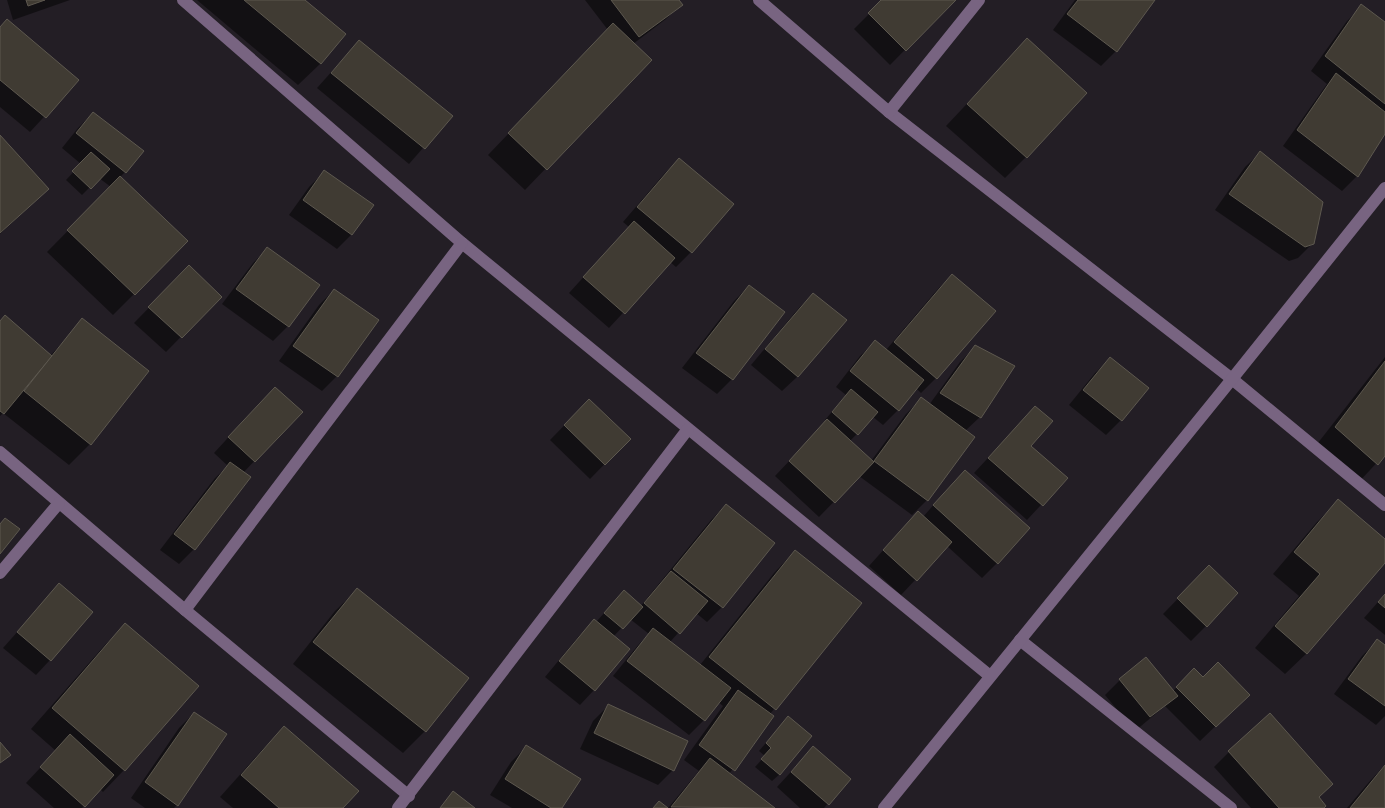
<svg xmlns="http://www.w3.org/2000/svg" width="1385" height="808" font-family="Helvetica,sans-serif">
<rect width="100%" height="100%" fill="#231e25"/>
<!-- shadow -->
<g fill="#0007">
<path d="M7,0h63l-57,20z"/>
<path d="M197,0h106l41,35 -24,29 -22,21z"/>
<path d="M585,0h93l3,4 -15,15 -33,25 17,16 -125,130 -37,-35 120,-125z"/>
<path d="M883,0h71l-64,65 -36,-36z"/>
<path d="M1075,0h79l-38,51 -15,15 -48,-36z"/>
<path d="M1362,6l23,18v108l-28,44 -15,15 -59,-45 44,-62 -16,-13 36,-50z"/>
<path d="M0,27l78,53 -48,52 -30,-25z"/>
<path d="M1027,40l-1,117 -21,21 -59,-52z"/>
<path d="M359,41l92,75 -42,48 -92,-76z"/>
<path d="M93,113l32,59 -5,5 14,117 -21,21 -66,-63 64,-65 -12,-9 -17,17 -16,-15 15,-16 -19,-16 16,-20z"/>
<path d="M0,136l48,53 -48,45z"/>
<path d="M1260,153l53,90 -15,15 -9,3 -74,-51 30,-43z"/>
<path d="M679,160l53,44 -41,48 -15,15 -6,-5 -61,66 -40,-35 60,-66 -6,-5 41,-48z"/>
<path d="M324,172l28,62 -15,15 -48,-34 20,-28z"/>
<path d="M268,248l50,37 -30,41 -15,15 -51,-37 31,-41z"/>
<path d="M952,275l-16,103 -15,15 -5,-5 -18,22 -15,15 -10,-8 -23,24 21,20 35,-47 15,-15 8,6 31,-43 15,-15 38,19 -33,51 -15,14 -38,69 -15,15 -53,-39 -40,41 -44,-41 52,-55 -2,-1 21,-25 -10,-8 24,-31 15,-14 11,8 51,-60z"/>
<path d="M174,282l46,15 -54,55 -32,-29z"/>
<path d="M749,286l34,27 -51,66 -15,15 -35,-26 52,-67z"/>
<path d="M334,290l43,30 -40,56 -15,15 -43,-30 40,-56z"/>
<path d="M813,294l32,26 -48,57 -15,14 -31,-26 47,-56z"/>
<path d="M83,320l7,124 -21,21 -66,-52 -3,3v-95l50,35z"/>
<path d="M1385,357v97l-29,31 -42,-37z"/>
<path d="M1110,359l11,61 -15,15 -37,-30 26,-32z"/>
<path d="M589,400l40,39 -39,40 -40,-39z"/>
<path d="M260,403l41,9 -58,61 6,5 -55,71 -15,15 -19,-14 55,-72 13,-12 -14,-13z"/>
<path d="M1035,407l-6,39 37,32 -39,42 -53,-47z"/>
<path d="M950,486l47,77 -15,15 -35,-32 -46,49 -32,-29 35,-39 19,-10z"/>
<path d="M1338,501l47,39v21l-78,92 -22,21 -30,-26 44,-52 -26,-22 44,-52z"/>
<path d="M726,505l-4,102 -15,15 -11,-9 -26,29 30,23 74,-92 21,-22 65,52 -90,111 2,2 -43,58 44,34h-105l31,-37 -15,-11 39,-54 -5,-4 -14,18 -15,15 -76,-59 26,-32 10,-10 -19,-15 -17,18 -19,53 -14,15 -35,-28 34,-41 15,-15 2,1 21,-23 23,8 71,-87z"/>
<path d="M1194,582l12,44 -15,15 -28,-27z"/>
<path d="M59,585l-9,75 -14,15 -33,-27z"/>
<path d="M357,590l110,89 -42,52 -22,22 -110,-89 42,-53z"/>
<path d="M1385,594v41l-21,-17z"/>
<path d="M126,624l71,63 -73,83 -21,22 -3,-3 -18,19h-28l-28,-25 30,-32 -25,-22 73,-83z"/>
<path d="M1377,641l8,6v69l-9,9 -42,-31 28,-38z"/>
<path d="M1194,670l9,9 45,16 -48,46 -35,-35 -30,25 -30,-36 15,-15 53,11z"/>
<path d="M608,706l65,64 -15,15 -78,-36 13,-28z"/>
<path d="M194,713l-17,92 -3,3h-29l-14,-10 48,-70z"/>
<path d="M781,725l-1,49 -8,7 -17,-14 10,-11 -6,-5z"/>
<path d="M284,728l58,80h-109l-13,-11 43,-48z"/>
<path d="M526,747l35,61h-49l-22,-13 21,-33z"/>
<path d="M813,748l36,31 -25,29h-24l-23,-21z"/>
<path d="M1229,752l94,56h-72l-37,-41z"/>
<path d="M1385,765v43h-38l22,-26z"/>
</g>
<!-- building -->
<g fill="#403b33" stroke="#5d584f">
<path d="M26,0h19l-17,6z"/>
<path d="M244,0h61l41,34 -25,30z"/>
<path d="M611,0h68l4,5 -44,32z"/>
<path d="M881,0h75l-50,51 -38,-38z"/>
<path d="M1078,0h77l-38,52 -50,-38z"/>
<path d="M1361,4l24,18v82l-60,-48z"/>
<path d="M7,19l72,61 -33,38 -46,-38v-53z"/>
<path d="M613,23l39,37 -105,110 -39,-37z"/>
<path d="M1027,38l60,55 -60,65 -60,-54z"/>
<path d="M359,40l94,76 -28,33 -94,-76z"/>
<path d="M1336,73l49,39v22l-27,43 -61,-47z"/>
<path d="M93,112l51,39 -18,22 -50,-40z"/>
<path d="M0,135l49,54 -49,44z"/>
<path d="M1260,151l63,51 -9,42 -9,3 -76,-53z"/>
<path d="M91,152l19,17 -19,20 -19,-18z"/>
<path d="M679,158l55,46 -42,49 -55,-46z"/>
<path d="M324,170l50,35 -22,30 -49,-35z"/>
<path d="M120,176l68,65 -53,54 -68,-65z"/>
<path d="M634,221l41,37 -50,56 -42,-37z"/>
<path d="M267,247l53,38 -31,42 -53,-38z"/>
<path d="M189,265l33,32 -40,41 -34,-31z"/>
<path d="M952,274l44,37 -59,68 -43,-37z"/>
<path d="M749,285l36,27 -52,68 -37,-27z"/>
<path d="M334,289l45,31 -41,57 -45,-31z"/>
<path d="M813,293l34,27 -49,57 -33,-28z"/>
<path d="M5,315l47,41 -48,58 -4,-3v-90z"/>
<path d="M82,318l67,53 -58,74 -67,-54z"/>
<path d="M875,340l49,40 -25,31 -49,-40z"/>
<path d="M975,345l40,21 -34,52 -41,-25z"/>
<path d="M1110,357l39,31 -27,33 -39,-31z"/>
<path d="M1385,361v95l-7,9 -43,-38z"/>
<path d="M275,387l28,25 -48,50 -27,-25z"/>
<path d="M851,389l27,23 -20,23 -26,-23z"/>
<path d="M921,397l54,40 -47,64 -54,-40z"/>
<path d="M589,399l42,40 -26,26 -41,-40z"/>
<path d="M1035,406l18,15 -22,25 37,32 -25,28 -55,-48z"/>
<path d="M827,419l47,43 -39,41 -46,-42z"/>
<path d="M230,462l21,15 -56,73 -21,-16z"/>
<path d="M965,470l65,58 -32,36 -65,-59z"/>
<path d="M1338,499l47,40v24l-78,91 -32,-28 45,-52 -26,-22z"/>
<path d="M726,504l49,39 -52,65 -50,-39z"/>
<path d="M918,511l34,31 -35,39 -34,-31z"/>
<path d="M5,518l15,11 -20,25v-30z"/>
<path d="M795,550l67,53 -86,107 -67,-53z"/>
<path d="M1209,565l29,28 -31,34 -30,-29z"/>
<path d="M671,571l37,30 -28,33 -36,-31z"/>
<path d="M59,583l34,29 -42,49 -34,-29z"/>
<path d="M357,588l112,90 -43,54 -113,-90z"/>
<path d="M624,590l19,17 -20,22 -19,-16z"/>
<path d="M1385,594v14l-7,-6z"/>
<path d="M594,619l36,30 -35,42 -36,-30z"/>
<path d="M125,623l74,63 -74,85 -73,-63z"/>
<path d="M653,628l78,60 -26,33 -78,-60z"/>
<path d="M1377,639l8,6v61l-37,-27z"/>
<path d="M1146,657l32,39 -28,21 -31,-38z"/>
<path d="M1218,662l32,33 -34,32 -40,-40 18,-19 9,9z"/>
<path d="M738,690l36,26 -39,55 -36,-26z"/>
<path d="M608,704l80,37 -14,30 -80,-38z"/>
<path d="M194,712l33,22 -49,72 -33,-24z"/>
<path d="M1270,713l63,71 -14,13 7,9 -2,2h-45l-51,-57z"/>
<path d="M788,716l24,20 -32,39 -19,-16 10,-11 -5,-5z"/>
<path d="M284,726l75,65 -16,17h-64l-38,-33z"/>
<path d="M70,734l44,41 -29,32 -45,-40z"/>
<path d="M0,742l11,13 -11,8z"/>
<path d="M526,745l55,34 -19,29h-11l-46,-29z"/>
<path d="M813,746l38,33 -22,26 -38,-33z"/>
<path d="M710,758l65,50 -104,-1z"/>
<path d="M1385,765v43h-35z"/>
<path d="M453,791l22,17h-35z"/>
<path d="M659,801l9,7h-15z"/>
</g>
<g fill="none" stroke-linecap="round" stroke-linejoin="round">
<!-- minor -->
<g stroke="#786481" stroke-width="12">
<path d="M183,0l279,243 528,433"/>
<path d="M759,0l130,112 343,267 153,126"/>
<path d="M889,112l90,-112"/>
<path d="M0,452l185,158 224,186"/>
<path d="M0,573l59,-70"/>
<path d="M185,610l277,-367"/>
<path d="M1020,640l211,168"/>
<path d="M398,808l290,-379"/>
<path d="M884,808l348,-429 153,-191"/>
</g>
</g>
</svg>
